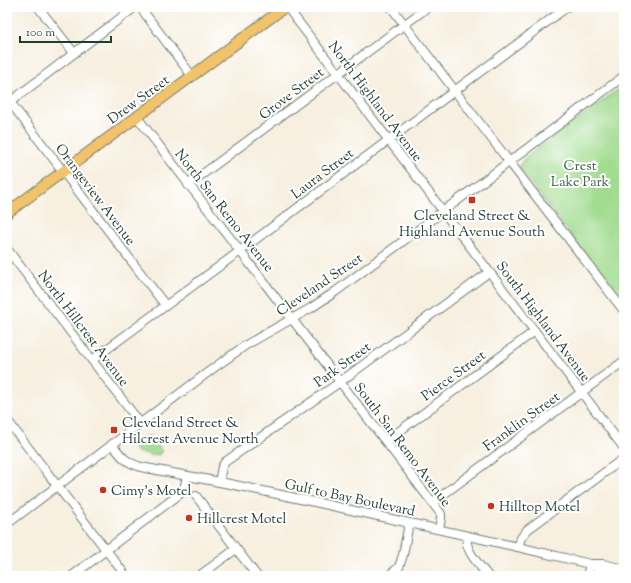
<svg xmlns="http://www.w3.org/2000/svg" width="631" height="583" font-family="'Sorts Mill Goudy',serif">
<rect width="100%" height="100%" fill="#fff"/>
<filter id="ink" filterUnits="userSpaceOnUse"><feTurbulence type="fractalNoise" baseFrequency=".025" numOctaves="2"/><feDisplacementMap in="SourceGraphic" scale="8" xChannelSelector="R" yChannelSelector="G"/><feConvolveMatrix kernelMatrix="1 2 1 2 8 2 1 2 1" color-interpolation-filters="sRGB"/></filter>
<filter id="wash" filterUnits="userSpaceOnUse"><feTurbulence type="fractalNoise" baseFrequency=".012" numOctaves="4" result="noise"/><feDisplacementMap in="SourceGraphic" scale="16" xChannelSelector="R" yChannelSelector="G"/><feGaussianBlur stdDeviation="0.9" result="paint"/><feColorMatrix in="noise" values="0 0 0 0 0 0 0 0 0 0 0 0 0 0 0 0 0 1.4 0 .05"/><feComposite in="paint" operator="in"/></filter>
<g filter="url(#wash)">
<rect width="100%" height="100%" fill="#f7efdf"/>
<!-- green -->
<g fill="#a1dc90" stroke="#608c62">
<path d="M624,85v219l-102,-132c-4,-7 -1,-9 3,-14z"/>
<path d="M146,436l5,1 10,13v2l-1,2 -2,1 -3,-1 -4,2c-6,-6 -19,1 -16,-12l9,-5z"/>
</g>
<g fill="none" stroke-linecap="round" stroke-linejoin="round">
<!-- stream -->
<path stroke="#48afc8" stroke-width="2" d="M7,571l3,5"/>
</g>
</g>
<g filter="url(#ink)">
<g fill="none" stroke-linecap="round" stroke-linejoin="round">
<!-- minor casing -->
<g stroke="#6b7b70" stroke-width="10">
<g id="minor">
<path d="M38,7l36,46"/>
<path d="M140,7l52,69"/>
<path d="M287,7l337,441"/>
<path d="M391,7l64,84 169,220"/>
<path d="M7,98l158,207"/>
<path d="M10,102l125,-95"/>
<path d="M137,117l103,134 201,263v4l-2,11"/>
<path d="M188,185l240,-178"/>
<path d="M7,249l133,174"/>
<path d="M92,360l148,-109 327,-244"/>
<path d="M7,420l119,156"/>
<path d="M386,441l149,-110"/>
<path d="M112,444c10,13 13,18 29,23l89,17 94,20 194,43 72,17h13l21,5"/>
<path d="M219,482l3,-15 3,-5 115,-80 149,-110"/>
<path d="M196,496l61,80"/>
<path d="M433,502l191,-141"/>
<path d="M7,524l208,-157 31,-22 65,-37 24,-16 289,-216"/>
<path d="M467,536c-3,15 13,29 21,40"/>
<path d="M518,547l3,-9 6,-8 97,-72"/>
<path d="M591,565l11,6 22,5"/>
<path d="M72,576l109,-83 4,-8 2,-9"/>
<path d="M199,576l37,-27"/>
<path d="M388,576l11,-9 4,-12 6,-32"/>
<path d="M587,576l3,-12"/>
</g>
</g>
<!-- major casing -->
<g stroke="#6b7b70" stroke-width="12">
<path id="major" d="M7,213l185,-137 93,-69"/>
</g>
<!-- minor -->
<use href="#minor" stroke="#fff" stroke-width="8"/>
<!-- major -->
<use href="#major" stroke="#f2c36a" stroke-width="10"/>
</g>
</g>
<!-- markers -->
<g fill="#c8321e" stroke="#fff" stroke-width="1.5">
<rect x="468" y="196" width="8" height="8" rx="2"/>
<rect x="110" y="426" width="8" height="8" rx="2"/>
<circle cx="103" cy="490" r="4"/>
<circle cx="491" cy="506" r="4"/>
<circle cx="189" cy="518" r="4"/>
</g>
<g text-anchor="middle" stroke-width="4" stroke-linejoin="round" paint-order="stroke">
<!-- street labels -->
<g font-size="14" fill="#1f3d34" stroke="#fff">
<text transform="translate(291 93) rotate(-37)" y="5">Grove Street</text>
<text transform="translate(138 99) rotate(-36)" y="5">Drew Street</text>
<text transform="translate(376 101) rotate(53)" y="5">North Highland Avenue</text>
<text transform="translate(322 173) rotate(-37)" y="5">Laura Street</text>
<text transform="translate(96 194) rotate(53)" y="5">Orangeview Avenue</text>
<text transform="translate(225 210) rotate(52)" y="5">North San Remo Avenue</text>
<text transform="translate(319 284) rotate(-34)" y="5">Cleveland Street</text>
<text transform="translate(544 321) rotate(53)" y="5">South Highland Avenue</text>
<text transform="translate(84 328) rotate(53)" y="5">North Hillcrest Avenue</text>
<text transform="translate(342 364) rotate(-36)" y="5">Park Street</text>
<text transform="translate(453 375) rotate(-36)" y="5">Pierce Street</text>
<text transform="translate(521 421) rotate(-36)" y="5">Franklin Street</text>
<text transform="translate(403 444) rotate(53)" y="5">South San Remo Avenue</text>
<text transform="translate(350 497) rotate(12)" y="5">Gulf to Bay Boulevard</text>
</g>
<!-- park labels -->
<g font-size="14" fill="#40654b" stroke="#fff">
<text x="580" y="170">Crest<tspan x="580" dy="16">Lake Park</tspan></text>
</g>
<!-- poi labels -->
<g font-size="14" fill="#1f3d34" stroke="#fff" text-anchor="start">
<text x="472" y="220" text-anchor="middle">Cleveland Street &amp;<tspan x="472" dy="16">Highland Avenue South</tspan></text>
<text x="122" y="427">Cleveland Street &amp;<tspan x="122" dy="16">Hilcrest Avenue North</tspan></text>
<text x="111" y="495">Cimy's Motel</text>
<text x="499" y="511">Hilltop Motel</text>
<text x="197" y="523">Hillcrest Motel</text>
</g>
</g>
<!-- margin -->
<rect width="631" height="583" fill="none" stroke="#fff" stroke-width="24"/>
<!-- scale -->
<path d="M20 36v6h91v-6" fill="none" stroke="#1f3d34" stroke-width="2"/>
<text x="26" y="36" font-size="12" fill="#1f3d34" stroke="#ffffff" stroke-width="3" paint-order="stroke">100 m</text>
</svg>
